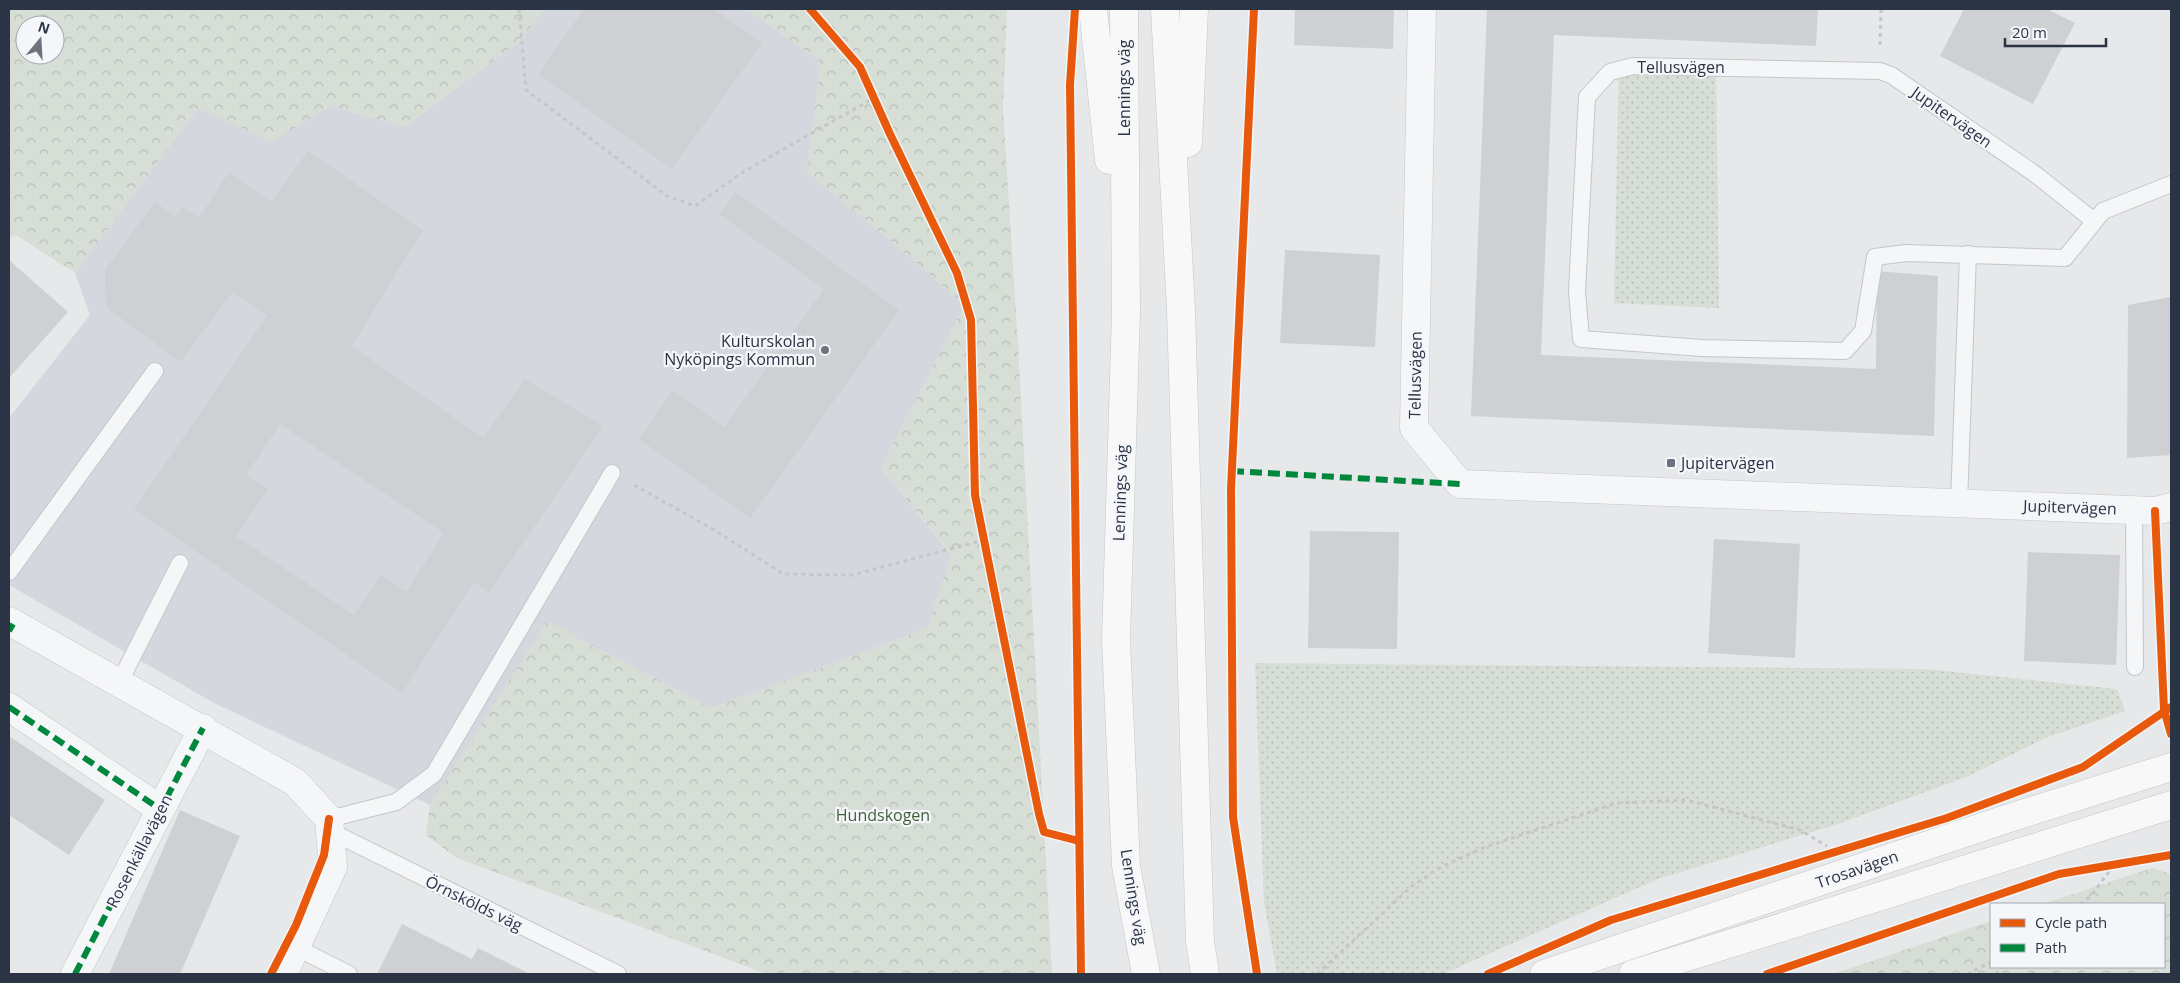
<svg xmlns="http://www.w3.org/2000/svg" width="2180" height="983" font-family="'Open Sans',sans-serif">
<defs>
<pattern id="grass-dots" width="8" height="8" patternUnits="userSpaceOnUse" patternTransform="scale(1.25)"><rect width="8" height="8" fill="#d6ded6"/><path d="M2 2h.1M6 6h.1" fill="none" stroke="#b8bfb9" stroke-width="1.8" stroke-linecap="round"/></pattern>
<pattern id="forest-crowns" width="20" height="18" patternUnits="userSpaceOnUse" patternTransform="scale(1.25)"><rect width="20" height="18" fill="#d6ded6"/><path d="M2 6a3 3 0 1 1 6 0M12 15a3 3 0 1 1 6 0" fill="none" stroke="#b8bfb9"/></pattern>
</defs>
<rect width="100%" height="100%" fill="#e6e8ea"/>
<!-- built -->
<path fill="#d4d7dd" d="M544,9h203l74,53 -14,110 110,91 47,42 -83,163 70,87 -23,73 -216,80 -165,-86 -117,183 -216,-102 -205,-118v-167l81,-103 -15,-42 123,-165 73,33 60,-35 73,21 117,-87z"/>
<!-- grass -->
<g fill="url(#grass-dots)">
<path d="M1619,61h97l3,247 -105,-5z"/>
<path d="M1255,663l670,6 192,20 8,22 -77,26 -82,40 -128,47 -180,55 -215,95h-166l-13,-72z"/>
</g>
<!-- forest -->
<g fill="url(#forest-crowns)" fill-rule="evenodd">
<path d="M9,9h535l-23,31 -117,87 -73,-21 -60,36 -73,-34 -123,165 -59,-38 -7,3zM25,25h30v30h-30z"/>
<path d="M747,9h260l-4,102 15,233 34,630h-285l-310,-116 -31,-23 4,-30 117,-184 165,87 216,-80 23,-74 -70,-86 83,-163 -47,-42 -110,-91 14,-110z"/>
<path d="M2152,868l19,6v100h-338l158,-53v46h173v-63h-121z"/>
</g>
<!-- building -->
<g fill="#ced0d3" fill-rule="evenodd">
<path d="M584,9h130l48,34 -90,126 -134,-95z"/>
<path d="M1295,9h99l-1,40 -99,-4z"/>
<path d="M1487,9h331l-2,37 -262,-11 -13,320 335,14 1,-98 61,5 -4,160 -463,-20z"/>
<path d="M1964,9h83l28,14 -42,81 -93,-48z"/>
<path d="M308,151l115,79 -71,116 131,92 42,-59 78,47 -114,167 -15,-11 -72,111 -268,-184 133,-193 -34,-24 -53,70 -74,-55 -1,-37 50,-68 20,14 7,-9 17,11 30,-46 42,30zM280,424l164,109 -38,59 -25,-17 -27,40 -118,-79 32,-47 -22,-14z"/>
<path d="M735,192l164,118 -149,208 -111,-79 34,-49 51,37 100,-138 -105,-75z"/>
<path d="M1285,250l95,5 -5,92 -95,-4z"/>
<path d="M9,260l59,52 -59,66z"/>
<path d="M2171,297v158l-44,3 1,-153z"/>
<path d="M1310,531l89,1 -2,117 -89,-1z"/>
<path d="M1714,539l86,5 -5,114 -87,-5z"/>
<path d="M2028,552l92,3 -4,110 -92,-4z"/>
<path d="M9,736l96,64 -36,55 -60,-40z"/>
<path d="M180,810l60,26 -60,138h-71z"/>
<path d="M402,924l70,35 6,-11 52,26h-153z"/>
</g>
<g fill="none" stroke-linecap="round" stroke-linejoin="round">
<!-- lane casing -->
<g stroke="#c4c6c8" stroke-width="18">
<g id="lane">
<path d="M2094,221l-59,-47 -144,-99 -11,-4 -247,-5 -23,6 -23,25 -10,194 4,48 121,9 143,3 18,-20 12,-74 31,-4 159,5 38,-47 68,-27"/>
<path d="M1959,503l9,-249"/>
<path d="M2134,510l1,157"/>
<path d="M9,572l146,-201"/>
<path d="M119,683l61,-120"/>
<path d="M329,819l67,-17 38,-28 178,-301"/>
<path d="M330,831l288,143"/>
<path d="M295,947l54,27"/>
</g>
</g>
<!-- street casing -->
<g stroke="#c4c6c8" stroke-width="29">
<g id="street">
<path d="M1422,9l-8,419 46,56 695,27 16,-4"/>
<path d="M9,621l286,161 34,37 4,48 -50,107"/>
<path d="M9,707l151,102"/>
<path d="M75,974l128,-246"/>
</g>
</g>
<!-- secondary casing -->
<g stroke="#c4c6c8" stroke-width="29">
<g id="secondary">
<path d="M1093,9l16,151"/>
<path d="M1124,9l2,302 -10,329 10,226 20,108"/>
<path d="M1165,9l16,301 19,632 5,32"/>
<path d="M1188,143l6,-134"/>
<path d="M1544,974l459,-154 168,-53"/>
<path d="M1633,974l538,-169"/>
</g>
</g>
<!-- path -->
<g stroke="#c5c6ca" stroke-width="3" stroke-dasharray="4 4" stroke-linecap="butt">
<path d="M519,9l7,81 141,106 28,10 48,-34 131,-74"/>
<path d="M1880,45l1,-36"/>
<path d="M634,485l82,46 67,43 69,1 132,-35"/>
<path d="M2080,904l10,-7 24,-32"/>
<path d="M1317,974l95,-88 29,-19 44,-20 132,-44 70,-3 113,30 27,16"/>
<path d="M1967,974l24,-12"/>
<path d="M1996,974l5,-7"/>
</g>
<!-- lane -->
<use href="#lane" stroke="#f5f6f7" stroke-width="16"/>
<!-- street -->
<use href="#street" stroke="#f5f6f7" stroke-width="28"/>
<!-- secondary -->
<use href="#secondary" stroke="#f8f8f8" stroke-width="28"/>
<!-- quiet -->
<g stroke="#00873e" stroke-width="6" stroke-dasharray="12 6" stroke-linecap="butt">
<path d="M1232,471l228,13"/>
<path d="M9,631l4,-7"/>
<path d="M9,707l151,102"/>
<path d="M75,974l128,-246"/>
</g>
<!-- cycleway casing -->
<g stroke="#f4f6f9" stroke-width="11">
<g id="cycleway">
<path d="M810,9l50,58 30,67 67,139 14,47 4,175 64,319 5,18 35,9"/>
<path d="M1075,9l-5,76 11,889"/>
<path d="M1254,9l-23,480 2,328 24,157"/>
<path d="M2155,511l9,199 7,24"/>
<path d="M271,974l25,-49 28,-70 5,-36"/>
<path d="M1488,974l123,-54 336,-102 136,-51 88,-60"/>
<path d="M1767,974l292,-100 112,-19"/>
</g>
</g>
<!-- cycleway -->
<use href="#cycleway" stroke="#e8590c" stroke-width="8"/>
</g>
<!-- markers -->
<g fill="#6c737f" stroke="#f4f6f9" stroke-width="2">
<circle cx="825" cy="350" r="5"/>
<rect x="1666" y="458" width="10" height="10" rx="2.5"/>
</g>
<g text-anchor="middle" stroke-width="4.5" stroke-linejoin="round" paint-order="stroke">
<!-- street labels -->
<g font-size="16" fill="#2b3445" stroke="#f4f6f9">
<text x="1681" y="73">Tellusvägen</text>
<text transform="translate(1124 88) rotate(-90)" y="6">Lennings väg</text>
<text transform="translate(1952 117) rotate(35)" y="6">Jupitervägen</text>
<text transform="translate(1415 375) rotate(-89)" y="6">Tellusvägen</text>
<text transform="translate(1120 493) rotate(-88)" y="6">Lennings väg</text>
<text transform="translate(2070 507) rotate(2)" y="6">Jupitervägen</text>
<text transform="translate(139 851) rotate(-63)" y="6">Rosenkällavägen</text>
<text transform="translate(1857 869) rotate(-19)" y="6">Trosavägen</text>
<text transform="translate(1134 897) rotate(81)" y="6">Lennings väg</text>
<text transform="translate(474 903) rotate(26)" y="6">Örnskölds väg</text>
</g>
<!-- poi labels -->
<g font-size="16" fill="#2b3445" stroke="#f4f6f9" text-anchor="end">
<text x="815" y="347">Kulturskolan<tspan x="815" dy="18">Nyköpings Kommun</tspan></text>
<text x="1681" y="469" text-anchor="start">Jupitervägen</text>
</g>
<!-- park labels -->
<g font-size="16" fill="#3f6138" stroke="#f4f6f9">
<text x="883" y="821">Hundskogen</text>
</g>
</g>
<!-- border -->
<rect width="2180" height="983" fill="none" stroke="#2b3445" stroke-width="20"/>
<!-- legend -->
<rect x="1990" y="903" width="175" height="65" fill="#f4f6f9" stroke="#a4a8b1"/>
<rect x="2000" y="919" width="25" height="8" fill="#e8590c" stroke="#a4a8b1"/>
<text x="2035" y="928" font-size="15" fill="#2b3445">Cycle path</text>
<rect x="2000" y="944" width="25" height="8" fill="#00873e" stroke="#a4a8b1"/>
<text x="2035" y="953" font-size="15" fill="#2b3445">Path</text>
<!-- north arrow -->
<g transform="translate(40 40) rotate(18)"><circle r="24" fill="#f4f6f9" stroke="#a4a8b1"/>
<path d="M0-4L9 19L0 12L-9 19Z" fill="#6c737f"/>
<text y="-8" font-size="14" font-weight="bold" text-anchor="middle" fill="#2b3445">N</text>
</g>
<!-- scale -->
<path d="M2005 38v8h101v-8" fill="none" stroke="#2b3445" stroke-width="2.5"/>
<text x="2012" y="38" font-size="15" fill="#2b3445" stroke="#f4f6f9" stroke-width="4" paint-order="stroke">20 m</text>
</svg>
